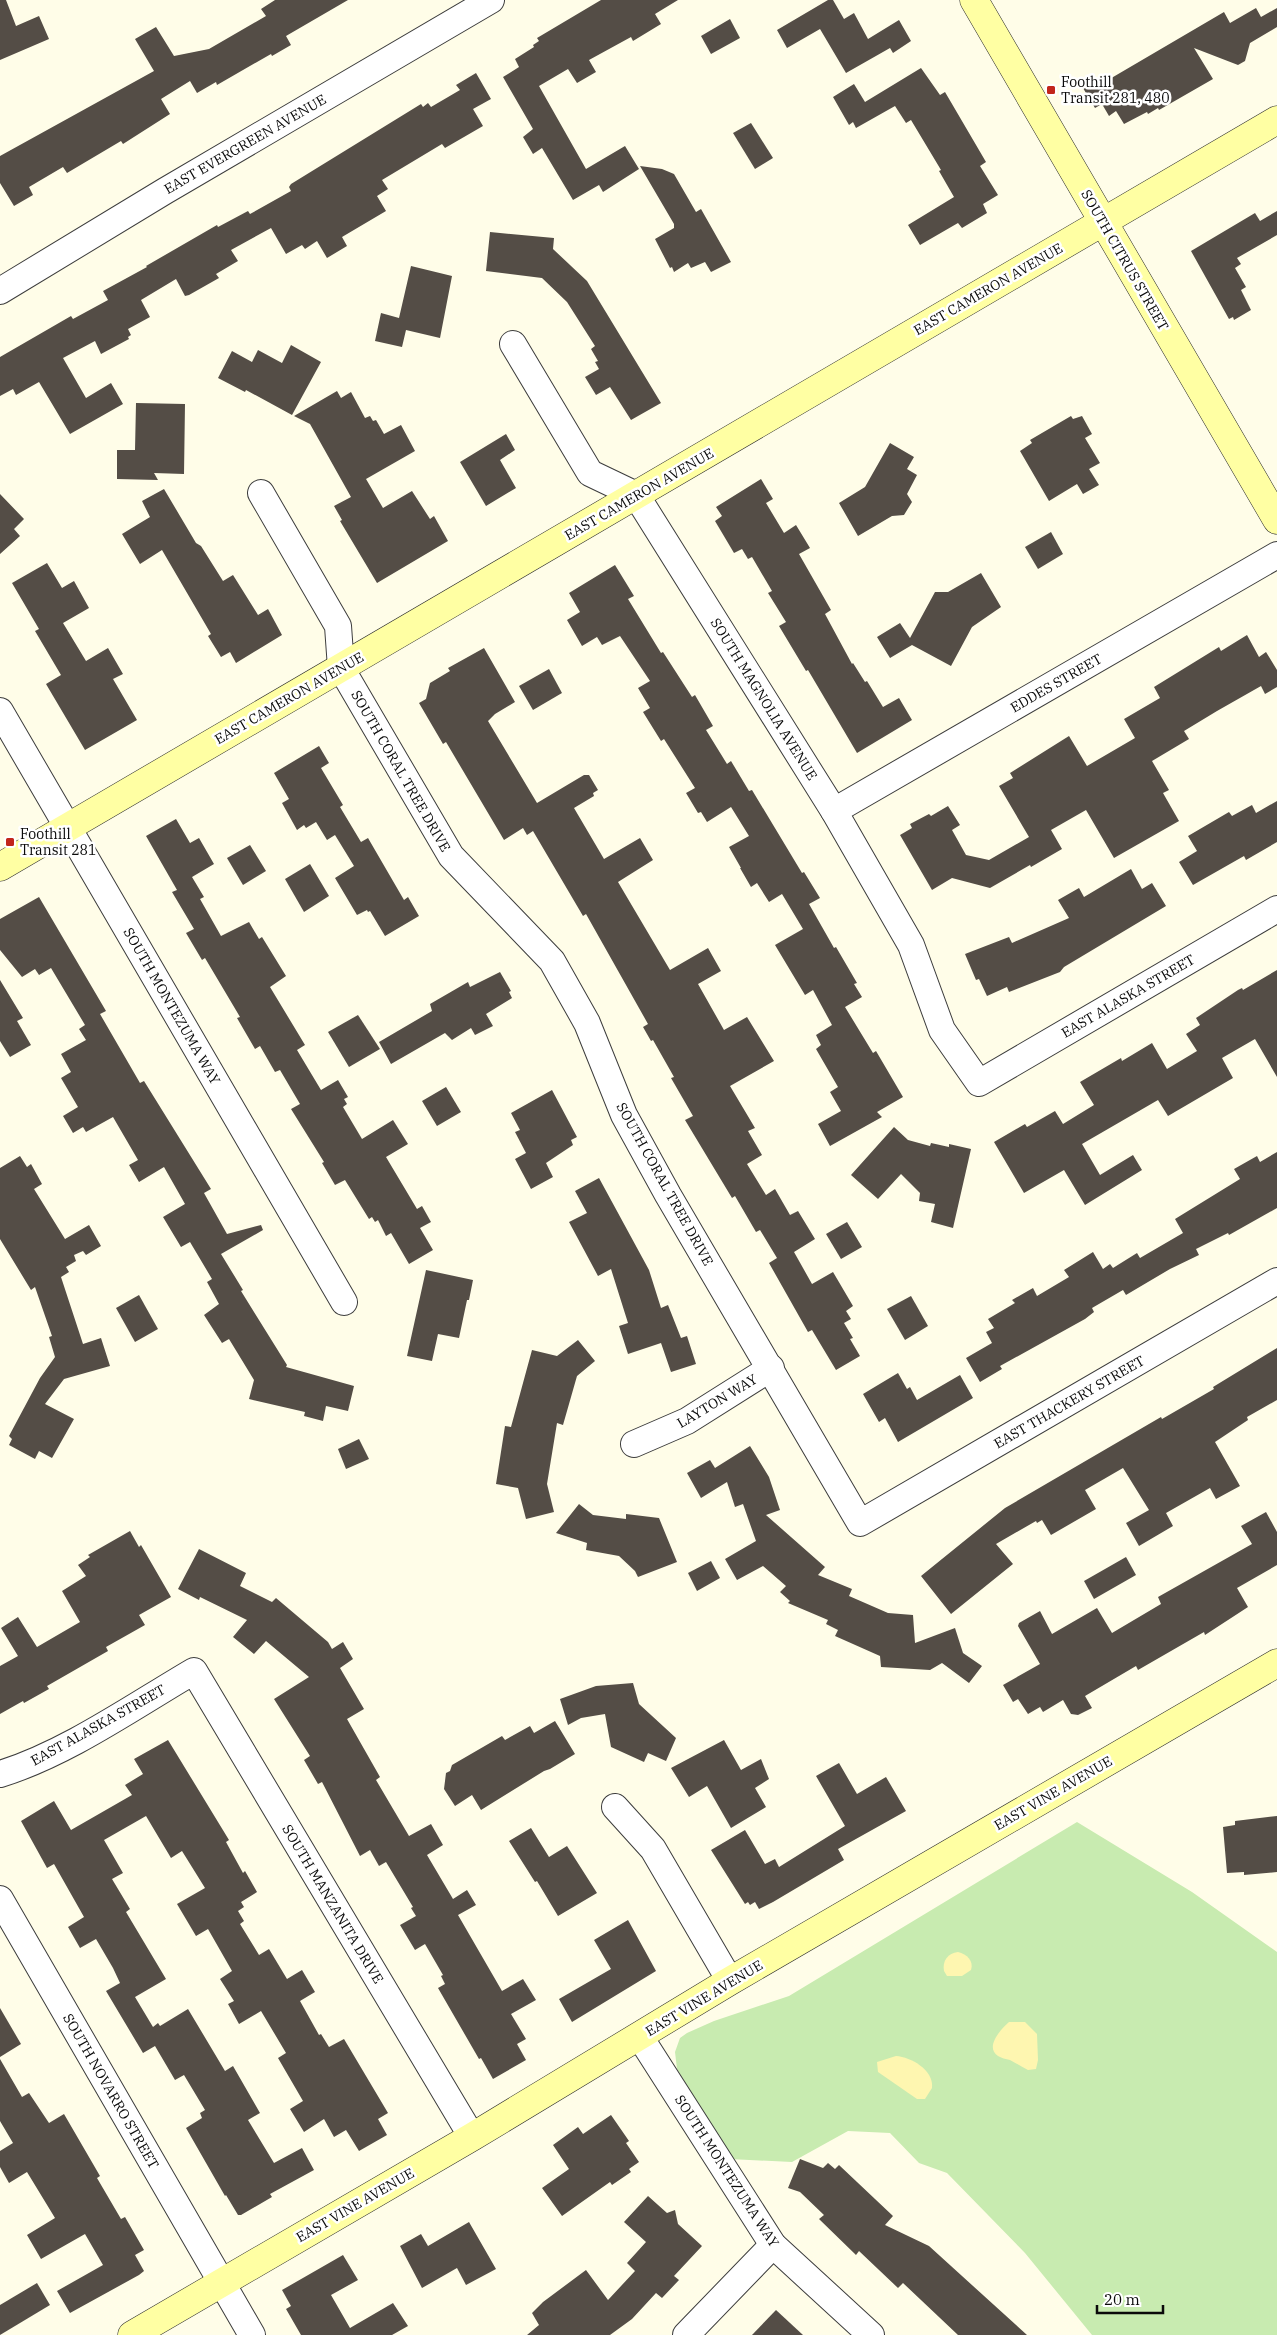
<svg xmlns="http://www.w3.org/2000/svg" width="1277" height="2335" font-family="'IBM Plex Serif',serif">
<rect width="100%" height="100%" fill="#fffde8"/>
<!-- green -->
<path fill="#c8ebb0" d="M1077,1822l115,70 85,60v383h-185l-67,-82 -78,-80 -28,-10 -29,-30 -42,-2 -56,31 -62,-3 -53,-90 -2,-17 5,-14 7,-5 27,-12 75,-25z"/>
<!-- sand -->
<g fill="#fef6b0">
<path d="M958,1952c9,2 16,9 13,18l-9,6h-15l-3,-5c-2,-10 4,-18 14,-19z"/>
<path d="M1009,2022h16l12,12 1,26 -2,9 -8,1c-6,-3 -12,-7 -18,-10 -4,-1 -9,-2 -12,-4 -14,-9 4,-28 11,-34z"/>
<path d="M896,2056c15,1 38,14 36,32l-7,11h-8l-39,-27 -1,-10z"/>
</g>
<!-- building -->
<g fill="#544d46">
<path d="M0,0h6l10,26 23,-10 10,23 -49,21z"/>
<path d="M275,0h73l-62,36 5,9 -19,11 -1,-2 -54,31 -1,-3 -19,11 -7,-12 -29,18 9,15 -47,30 -2,-3 -54,32 -4,-6 -34,20 4,8 -19,11 -14,-23v-27l154,-85 -19,-32 21,-12 18,29 35,-7 57,-33 -5,-7z"/>
<path d="M601,0h77l-23,14 6,10 -28,17 -2,-4 -42,23 7,12 -19,11 -9,-14 -29,17 47,83 39,-23 14,23 -36,23 -4,-7 -26,15 -31,-52 -9,6 -10,-17 10,-8 -30,-52 16,-10 -4,-8 19,-12 -1,-2 6,-4 -2,-3z"/>
<path d="M828,0h5l11,19 10,-6 14,26 31,-19 12,21 -18,12 -3,-5 -44,25 -26,-44 -33,19 -10,-18z"/>
<path d="M1256,8l5,9 16,-9v19l-27,16 -5,18 -7,4 -44,-17 19,31 -54,31 -1,-2 -10,6 -1,-2 -23,12 -8,-13 -7,5 -7,-12 -7,4 -12,-20 22,-13 3,5 116,-68 6,11z"/>
<path d="M730,19l10,19 -29,16 -10,-18z"/>
<path d="M921,68l19,27 5,-3 41,70 -6,4 18,29 -15,9 4,9 -25,15 -4,-5 -38,22 -12,-20 46,-28 -15,-26 2,-1 -30,-50 -5,3 -11,-17 -39,22 -3,-6 -4,3 -16,-28 21,-13 11,18z"/>
<path d="M476,73l15,26 -18,10 10,17 -38,22 -3,-4 -60,36 6,9 -11,7 9,15 -44,26 5,9 -20,12 -10,-17 -12,8 -3,-4 -16,9 -15,-26 -40,22 7,11 -22,13 3,4 -30,17 -4,1 -9,-17 -35,21 9,17 -22,12 3,6 -3,2 1,2 -28,15 -6,-13 -32,17 23,40 25,-15 12,21 -53,30 -31,-52 -23,13 -3,-6 -13,7v-39l71,-41 2,3 35,-19 -5,-9 44,-24 -1,-1 71,-41 1,2 30,-16 2,3 41,-23 -2,-4 2,-3 130,-80 2,3 5,-4 3,4 29,-17 -4,-5z"/>
<path d="M751,123l22,35 -18,11 -22,-36z"/>
<path d="M640,166l22,3 12,5 22,38 5,-3 30,53 -20,10 -6,-10 -14,6 -3,-5 -14,9 -2,-5 -2,1 -15,-29 19,-11v-4z"/>
<path d="M1277,211v24l-40,23 4,6 -6,4 11,19 -5,3 10,20 -17,10 -1,-3 -4,2 -38,-68 64,-38 5,8z"/>
<path d="M490,232l64,6 -1,11 34,32 74,122 -30,17 -21,-33 -14,8 -11,-18 14,-8 -4,-7 3,-1 -7,-12 4,-3 -28,-44 -25,-24 -56,-7z"/>
<path d="M411,266l41,10 -12,62 -34,-8 -4,17 -27,-6 6,-28 18,5z"/>
<path d="M291,345l30,17 -29,53 -46,-25 -1,2 -27,-14 14,-27 20,11 6,-12 24,13z"/>
<path d="M337,391l4,7 10,-6 14,26 5,-2 3,5 3,-1 8,14 17,-9 14,26 -49,28 17,29 29,-17 18,28 4,-3 14,25 -71,42 -37,-62 2,-1 -8,-14 17,-9 -41,-73 -16,-8z"/>
<path d="M136,403l49,1 -1,70 -30,-1 4,7 -41,-1v-29h18z"/>
<path d="M1071,416l2,3 9,-3 10,18 -7,4 15,25 -11,6 10,16 -16,9 -6,-10 -28,17 -29,-50 12,-8 -2,-3z"/>
<path d="M506,434l9,16 -15,10 16,28 -30,18 -26,-44z"/>
<path d="M890,443l24,14 -7,12 10,6 -10,19 5,8 -8,13 -12,1 -34,20 -19,-33 26,-16z"/>
<path d="M761,479l12,20 -7,4 18,30 12,-8 14,23 -11,6 32,56 -6,4 27,50 1,-1 12,19 2,-1 16,26 16,-9 13,22 -55,33 -49,-83 -2,1 -27,-45 7,-4 -18,-29 4,-2 -20,-34 -4,2 -6,-10 -8,4 -19,-32 7,-5 -6,-9z"/>
<path d="M164,489l32,54 5,3 22,35 10,-6 25,40 10,-6 14,26 -46,28 -6,-11 -9,5 -13,-21 3,-2 -49,-84 -22,14 -18,-30 28,-17 -8,-16z"/>
<path d="M0,494l24,25 -10,10 6,7 -20,18z"/>
<path d="M1051,532l12,22 -25,15 -13,-22z"/>
<path d="M47,563l15,25 12,-7 15,27 -26,15 23,38 22,-13 15,26 -10,5 24,41 -52,30 -39,-66 15,-9 -26,-44 4,-2 -27,-46z"/>
<path d="M615,565l19,31 -6,3 33,54 2,-1 29,45 3,-2 18,31 -7,4 21,34 4,-3 18,30 3,-1 50,83 2,-1 16,26 -11,6 25,44 2,-1 21,36 -3,1 8,13 -17,10 28,46 3,-2 27,46 -26,15 5,5 -52,29 -12,-22 23,-13 -11,-19 8,-5 -22,-38 5,-4 -5,-10 16,-10 -19,-35 -8,5 -30,-50 28,-16 -21,-35 -13,8 -12,-19 -6,4 -11,-19h1l-12,-21 20,-11 -18,-29 -24,15 -6,-10 -3,1 -12,-20 9,-5 -31,-49 -3,2 -18,-29 7,-4 -12,-20 12,-7 -30,-45 -18,9 -5,-8 -15,9 -15,-26 13,-8 -11,-19z"/>
<path d="M981,573l20,34 -29,20 -21,39 -39,-21 -22,13 -13,-21 23,-14 10,15 25,-46h13z"/>
<path d="M1247,635l12,22 7,-5 11,18v17l-12,7 -4,-8 -44,25 -33,20 5,8 -37,22 17,29 -6,3 16,28 -65,37 -28,-48 -35,20 11,19 -31,18 -1,-2 -40,23 -38,-10 -20,12 -32,-55 12,-7 -2,-4 19,-10 2,2 17,-10 12,19 -8,5 14,25 23,5 40,-23 -30,-51 14,-8 -3,-5 59,-37 18,30 48,-28 -11,-19 36,-21 -6,-11 65,-40 2,4z"/>
<path d="M484,648l31,54 -20,12 -7,7 49,82 47,-28h5l9,15 -5,3 1,3 -20,12 30,51 36,-21 13,22 -35,22 52,88 38,-22 13,23 -23,13 26,46 23,-13 27,44 -44,25 25,42 -7,3 14,24 -15,9 19,31 9,-6 15,26 8,-4 17,28 -21,13 18,32 21,-12 20,34 -7,5 5,8 -7,4 9,15 -3,1 10,17 -24,14 -24,-40 -4,2 -39,-69 8,-5 -17,-28 -4,2 -21,-36 -3,2 -47,-78 8,-4 -22,-38 3,-1 -21,-37 -2,1 -8,-14 5,-3 -62,-110 -3,2 -50,-85 -6,4 -4,-7 -19,12 -58,-98 -3,2 -24,-41 7,-4 4,-16 20,-12 -2,-3z"/>
<path d="M549,669l13,24 -29,17 -14,-24z"/>
<path d="M319,746l10,17 -8,5 22,37 -3,2 21,35 7,-4 36,62 4,-3 11,19 -34,20 -15,-25 -2,1 -1,-2 -10,5 -22,-37 19,-12 -19,-31 -8,5 -11,-18 -10,6 -2,-3 -7,5 -15,-27 7,-4 -15,-26z"/>
<path d="M1277,801v41l-31,18 -2,-4 -51,29 -14,-23 18,-11 -9,-15 41,-24 3,4 20,-11 4,8z"/>
<path d="M176,819l14,24 9,-5 15,26 -22,13 12,20 -4,2 21,37 28,-14 10,17 3,-2 24,39 -16,11 35,58 -8,5 24,40 17,-10 10,17 -4,2 3,5 -4,3 19,32 31,-19 15,24 -22,13 31,52 5,-3 9,16 -11,6 13,22 -24,14 -18,-31 -5,3 -8,-16 -3,2 -3,-5 -3,2 -24,-39 -10,5 -13,-22 2,-1 -33,-53 9,-5 -20,-34 -5,2 -15,-26 -5,3 -18,-31 3,-1 -35,-59 -3,2 -16,-27 8,-4 -22,-37 5,-2 -31,-54z"/>
<path d="M250,845l16,26 -23,14 -16,-27z"/>
<path d="M310,864l19,32 -25,16 -19,-33z"/>
<path d="M1131,869l11,20 10,-6 14,23 -102,61 -4,5 -51,20 -2,-5 -20,9 -8,-17 -3,1 -11,-26 44,-17 3,6 57,-25 -11,-18 21,-12 5,9z"/>
<path d="M39,897l67,114 -6,3 40,69 4,-2 67,108 -7,4 23,41 34,-9 2,5 -42,24 22,36 -2,1 46,74 -1,2 68,19 -6,25 -22,-5 -3,15 -19,-5 1,-4 -56,-13 5,-19 -25,-41 -7,4 -18,-28 15,-11 -12,-22 5,-3 -22,-37 -9,5 -18,-30 22,-13 -21,-37 -25,15 -10,-17 9,-5 -25,-43 -27,15 -3,-5 -10,6 -10,-17 15,-9 -17,-29 10,-6 -10,-18 25,-14 -7,-11 6,-4 -34,-57 -12,7 -4,-6 -13,8 -22,-27v-31z"/>
<path d="M1277,970v107l-22,-38 -33,19 11,20 -65,38 -10,-16 -76,44 18,31 33,-20 9,15 -57,35 -21,-35 -40,23 -30,-51 31,-18 2,3 28,-16 8,13 31,-19 -14,-23 41,-24 1,3 30,-18 15,26 30,-18 -11,-17 14,-9 -4,-7 42,-28 4,-2 1,2z"/>
<path d="M500,972l11,19 -2,1 3,6 -26,16 7,12 -18,9 -4,-7 -19,12 -7,-7 -54,31 -12,-22 53,-31 -2,-7 38,-22 2,5z"/>
<path d="M0,980l23,38 -6,3 14,24 -21,12 -10,-16z"/>
<path d="M358,1015l22,34 -31,18 -21,-35z"/>
<path d="M446,1087l15,25 -24,14 -15,-25z"/>
<path d="M552,1090l25,47 -6,3 2,5 -27,18 7,14 -22,12 -16,-30 11,-6 -11,-21 5,-2 -9,-17z"/>
<path d="M894,1127l14,13 22,6 1,-3 18,4v-3l22,5 -18,79 -22,-6 4,-18 -16,-3 1,-8 -19,-19 -23,25 -27,-24z"/>
<path d="M1277,1152v56l-48,27 -1,-2 -32,16 3,6 -29,14 -44,26 -3,-5 -31,18 2,4 -9,7 -85,47 2,3 -22,13 -14,-24 26,-15 -6,-11 8,-4 -6,-9 27,-16 -3,-3 21,-12 4,8 32,-19 -5,-7 29,-18 10,17 7,-5 3,4 24,-15 3,5 43,-25 -8,-14 65,-40 -6,-10 23,-13 3,6z"/>
<path d="M20,1156l7,11 4,-3 11,20 -8,5 31,50 24,-14 12,21 -15,9 -3,-4 -9,4 2,6 -10,6 3,5 -8,5 22,67 18,-6 9,28 -46,13 -19,25 29,15 -22,39 -13,-7 -4,8 -26,-14 3,-6 -3,-3 31,-58 15,-21 -6,-20 3,-1 -17,-49 -4,3 -31,-51v-71z"/>
<path d="M599,1178l50,92 12,38 7,-3 13,33 6,-2 9,28 -25,8 -10,-29 -33,11 -9,-28 9,-3 -17,-54 -13,7 -29,-54 18,-9 -12,-22z"/>
<path d="M847,1222l15,25 -21,12 -15,-25z"/>
<path d="M426,1270l47,10 -4,20h-2l-8,38 -21,-4 -6,27 -25,-5z"/>
<path d="M139,1295l19,34 -23,13 -19,-34z"/>
<path d="M911,1296l17,30 -23,14 -18,-31z"/>
<path d="M578,1340l17,21 -18,15 -14,49 -6,-2 -10,61 7,28 -28,7 -8,-31 -22,-4 9,-58 6,1 21,-77 25,6z"/>
<path d="M1277,1348v52l-30,17 1,3 -33,22 25,44 -24,13 -6,-11 -44,25 7,13 -34,20 -13,-23 23,-13 -26,-42 -38,22 11,19 -45,26 -9,-15 -5,3 -1,-2 -40,23 17,20 -62,50 -30,-38 84,-68 156,-91 1,2 52,-30 -1,-2z"/>
<path d="M898,1373l9,16 3,-2 7,13 43,-25 13,23 -75,44 -13,-24 -6,4 -16,-28z"/>
<path d="M359,1439l10,20 -23,10 -8,-20z"/>
<path d="M750,1446l19,31 11,33 -14,5 59,52 -7,8 34,14 -3,7 39,17 25,2 2,28 40,-15 8,25 19,13 -13,17 -27,-20 -12,7 -49,-3 -1,-11 -45,-20 3,-6 -12,-6 2,-4 -40,-17 2,-2 -10,-9 6,-6 -23,-20 -26,14 -12,-21 31,-18 -13,-37 -8,3 -8,-25 -26,16 -14,-25 23,-13 5,8z"/>
<path d="M579,1504l14,11 33,4v-5l33,4 18,44 -39,15 -3,-6 -16,-15 -33,-6 1,-7 -31,-10z"/>
<path d="M1266,1512l11,20v33l-40,23 11,19 -43,28 -1,-3 -66,38 -2,-4 -51,30 7,12 -14,7 -7,-1 -8,-14 -20,12 -3,-5 -12,7 -10,-15 -5,3 -10,-17 37,-21 -22,-38 1,-3 21,-12 12,23 45,-26 15,25 49,-29 -3,-7 94,-53 -11,-18z"/>
<path d="M130,1531l9,16 2,-2 30,52 -32,18 6,10 -39,22 2,4 -61,35 2,3 -25,14 -1,-2 -23,13v-48l18,-10 -17,-28 17,-11 19,30 43,-25 -18,-31 24,-15 -8,-11 12,-8 -2,-2z"/>
<path d="M199,1549l47,24 -6,13 32,16 4,-4 52,44 4,7 11,-7 10,17 -13,9 24,41 -17,10 33,58 -4,3 33,56 22,-12 12,21 -16,10 26,44 14,-9 9,15 -18,10 44,76 21,-12 13,21 -25,14 15,25 -9,5 9,16 -33,19 -12,-21 -2,1 -41,-71 7,-4 -4,-8 2,-1 -18,-31 -10,6 -15,-25 16,-9 -5,-8 2,-1 -27,-45 -7,4 -9,-16 -10,6 -38,-74 -4,2 -14,-24 6,-4 -36,-57 35,-22 -43,-36 -12,13 -21,-17 14,-17 -47,-23 -1,3 -21,-11z"/>
<path d="M1126,1557l10,18 -42,24 -10,-18z"/>
<path d="M711,1561l9,17 -23,13 -9,-18z"/>
<path d="M633,1683l6,21 37,34 -10,23 -18,-8 -4,9 -33,-15 -6,-33 -24,4 -13,7 -8,-26 36,-13z"/>
<path d="M555,1721l20,33 -25,15 -6,2 -63,39 -9,-15 -17,11 -11,-17 2,-16 4,-2 2,-6 50,-29 3,4 25,-14 4,7z"/>
<path d="M168,1740l61,100 -3,2 17,31 2,-2 12,21 -16,10 3,5 -6,4 6,10 -4,3 19,31 10,-6 18,30 15,-9 13,22 -15,9 19,34 2,-1 8,13 15,-8 44,74 -10,6 9,16 -28,16 -13,-21 -12,7 -10,-18 -20,13 -14,-23 13,-8 -25,-43 8,-5 -25,-42 -22,13 -11,-20 6,-3 -14,-22 12,-8 -24,-42 -12,7 -19,-32 28,-16 -23,-37 -11,7 -25,-42 -42,24 19,33 -11,6 18,30 -4,3 40,67 -31,18 18,30 5,-4 2,3 28,-17 37,62 8,-5 27,47 -12,7 26,43 28,-15 12,22 -44,24 2,3 -31,18h-3l-12,-20 -1,1 -39,-68 16,-10 -2,-5 5,-3 -21,-35 -9,5 -20,-34 -12,7 -37,-62 14,-8 -7,-15 -17,-29 -16,9 -12,-21 16,-10 -30,-53 -7,4 -26,-47 33,-20 17,29 61,-35 -7,-10 18,-11 -9,-15z"/>
<path d="M724,1740l17,30 20,-11 8,20 -14,9 11,19 -35,21 -24,-42 -18,11 -18,-29z"/>
<path d="M839,1763l18,31 29,-17 20,34 -68,38 6,11 -71,42 -14,7 -4,-7 -5,3 -2,-3 -3,2 -34,-54 34,-20 20,34 10,-5 4,8 66,-41 -29,-50z"/>
<path d="M1277,1816v56l-33,3v-3l-17,1 -4,-46 12,-2v-4z"/>
<path d="M531,1828l18,29 18,-11 30,47 -39,23 -21,-35 -2,1 -26,-41z"/>
<path d="M628,1920l28,51 -84,51 -13,-23 52,-30 -17,-29z"/>
<path d="M0,2008l21,36 -21,13z"/>
<path d="M0,2059l22,38 7,-4 20,30 15,-9 36,62 -3,2 24,41 4,-2 19,33 -9,5 9,16 -5,4 -69,38 -13,-22 46,-26 -18,-31 -44,25 -14,-24 28,-17 -28,-46 -18,11 -9,-16v-16l13,-8 -13,-22z"/>
<path d="M611,2115l18,26 -3,2 13,19 -10,7 2,3 -19,13 -2,-3 -48,34 -20,-28 27,-19 -16,-24 25,-18 5,7z"/>
<path d="M800,2159l23,9 5,-5 7,6 4,-4 54,51 -8,9 44,21 98,89h-69l-55,-52 -5,5 -39,-37 -3,4 -37,-36 5,-4 -24,-23 -12,-4z"/>
<path d="M648,2196l19,17 8,-3 3,14 24,22 -28,30 5,4 -17,18 -6,-5 -24,26 -22,16h-83l12,-10 -7,-12 11,-11 43,-32 22,30 27,-29 -8,-8 19,-21 -22,-20z"/>
<path d="M469,2222l27,47 -30,16 -9,-17 -35,20 -22,-42 21,-12 7,12z"/>
<path d="M343,2255l15,25 -27,15 19,33 43,-25 15,23 -16,9h-91l-15,-26 5,-3 -9,-16z"/>
<path d="M37,2283l13,22 -50,30v-30z"/>
<path d="M776,2310l27,25h-51z"/>
</g>
<g fill="none" stroke-linecap="round" stroke-linejoin="round">
<!-- street casing -->
<g stroke="#3d3d3d" stroke-width="28">
<g id="street">
<path d="M0,291l165,-100 326,-191"/>
<path d="M513,344l77,129 46,22 198,316 77,134 31,85 37,53 298,-174"/>
<path d="M261,493l77,133 3,42 110,188 101,105 35,62 37,92 44,80 192,328 417,-242"/>
<path d="M0,711l344,591"/>
<path d="M834,811l443,-256"/>
<path d="M634,1444l53,-23 84,-53"/>
<path d="M0,1774c66,-20 134,-68 194,-103l278,466"/>
<path d="M615,1807l38,42 77,132"/>
<path d="M0,1899l252,436"/>
<path d="M640,2037l133,208 98,90"/>
<path d="M686,2335l87,-90"/>
</g>
</g>
<!-- secondary casing -->
<g stroke="#2c2c2c" stroke-width="29">
<g id="secondary">
<path d="M974,0l303,520"/>
<path d="M0,867l1277,-747"/>
<path d="M132,2335l340,-198 258,-156 547,-318"/>
</g>
</g>
<!-- street -->
<use href="#street" stroke="#fff" stroke-width="26"/>
<!-- secondary -->
<use href="#secondary" stroke="#ffffa3" stroke-width="28"/>
</g>
<!-- markers -->
<g fill="#c2251b" stroke="#fff" stroke-width="2">
<rect x="1046" y="85" width="10" height="10" rx="2.5"/>
<rect x="5" y="837" width="10" height="10" rx="2.5"/>
</g>
<g text-anchor="middle" stroke-width="5" stroke-linejoin="round" paint-order="stroke">
<!-- poi labels -->
<g font-size="14" fill="#0a0a0a" stroke="#fff" text-anchor="start">
<text x="1061" y="87">Foothill<tspan x="1061" dy="16">Transit 281, 480</tspan></text>
<text x="20" y="839">Foothill<tspan x="20" dy="16">Transit 281</tspan></text>
</g>
<!-- street labels -->
<g font-size="14" fill="#0a0a0a" stroke="#fff">
<text transform="translate(245 144) rotate(-30)" y="5">EAST EVERGREEN AVENUE</text>
<text transform="translate(1125 260) rotate(60)" y="5">SOUTH CITRUS STREET</text>
<text transform="translate(988 289) rotate(-30)" y="5">EAST CAMERON AVENUE</text>
<text transform="translate(639 494) rotate(-30)" y="5">EAST CAMERON AVENUE</text>
<text transform="translate(1056 683) rotate(-30)" y="5">EDDES STREET</text>
<text transform="translate(289 698) rotate(-30)" y="5">EAST CAMERON AVENUE</text>
<text transform="translate(764 699) rotate(58)" y="5">SOUTH MAGNOLIA AVENUE</text>
<text transform="translate(401 771) rotate(60)" y="5">SOUTH CORAL TREE DRIVE</text>
<text transform="translate(1128 996) rotate(-30)" y="5">EAST ALASKA STREET</text>
<text transform="translate(172 1006) rotate(60)" y="5">SOUTH MONTEZUMA WAY</text>
<text transform="translate(665 1184) rotate(61)" y="5">SOUTH CORAL TREE DRIVE</text>
<text transform="translate(717 1401) rotate(-31)" y="5">LAYTON WAY</text>
<text transform="translate(1069 1402) rotate(-30)" y="5">EAST THACKERY STREET</text>
<text transform="translate(98 1725) rotate(-29)" y="5">EAST ALASKA STREET</text>
<text transform="translate(1053 1793) rotate(-30)" y="5">EAST VINE AVENUE</text>
<text transform="translate(333 1904) rotate(59)" y="5">SOUTH MANZANITA DRIVE</text>
<text transform="translate(704 1998) rotate(-31)" y="5">EAST VINE AVENUE</text>
<text transform="translate(111 2091) rotate(60)" y="5">SOUTH NOVARRO STREET</text>
<text transform="translate(727 2171) rotate(57)" y="5">SOUTH MONTEZUMA WAY</text>
<text transform="translate(355 2205) rotate(-30)" y="5">EAST VINE AVENUE</text>
</g>
</g>
<!-- scale -->
<path d="M1097 2305v8h66v-8" fill="none" stroke="#0a0a0a" stroke-width="2.5"/>
<text x="1104" y="2305" font-size="15" fill="#0a0a0a" stroke="#ffffff" stroke-width="4" paint-order="stroke">20 m</text>
</svg>
